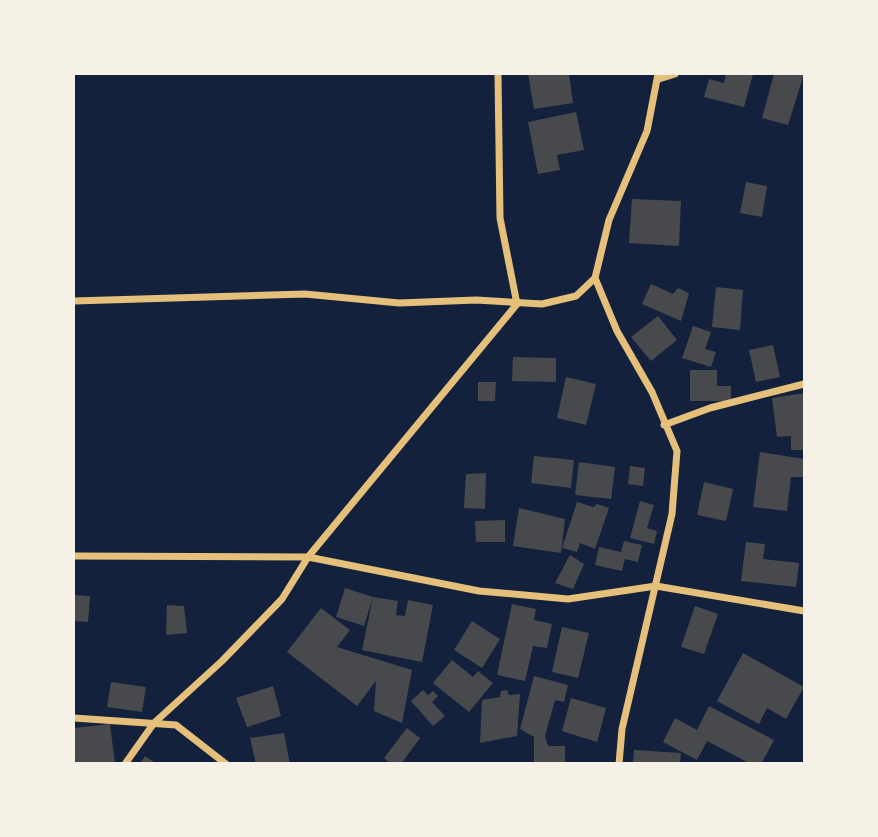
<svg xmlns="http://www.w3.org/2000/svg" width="878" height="837" font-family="Montserrat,sans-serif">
<rect width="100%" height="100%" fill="#14213d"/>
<!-- building -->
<g fill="#48494c">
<path d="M528,74h41l4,29 -39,6z"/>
<path d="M726,74h27l-9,33 -40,-10 5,-18 15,4z"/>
<path d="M774,74h30l-16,51 -26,-7z"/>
<path d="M576,112l8,38 -27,5 3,15 -22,4 -10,-52z"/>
<path d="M746,182l21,4 -5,31 -22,-4z"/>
<path d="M632,199l49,2 -2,45 -50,-3z"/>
<path d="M651,284l22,10 5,-6 11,5 -8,28 -39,-17z"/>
<path d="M716,287l27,3 -3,40 -28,-3z"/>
<path d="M658,316l19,24 -26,21 -20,-24z"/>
<path d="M693,326l18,6 -6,17 11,3 -5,15 -29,-9z"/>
<path d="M773,345l7,32 -24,5 -7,-32z"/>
<path d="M513,357l43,1v24l-44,-1z"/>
<path d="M690,370h27v16h14v15h-41z"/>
<path d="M566,377l30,7 -10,41 -29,-7z"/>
<path d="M478,382h18l-1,19h-17z"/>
<path d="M804,393v57h-13v-14l-14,1 -5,-39z"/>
<path d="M760,452l44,7v18h-13l-4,34 -34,-4z"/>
<path d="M534,456l40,4 -3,28 -40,-5z"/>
<path d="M579,462l36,5 -4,32 -36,-4z"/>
<path d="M630,466l15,2 -2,18 -15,-2z"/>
<path d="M486,473l-1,36 -21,-1 2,-34z"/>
<path d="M704,482l29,7 -7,32 -29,-6z"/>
<path d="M640,501l14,4 -7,23 10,3 -3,13 -24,-6z"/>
<path d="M577,502l16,5 4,-3 12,4 -14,41 -15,-6 -3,9 -15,-4z"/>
<path d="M519,508l46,11 -4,34 -48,-7z"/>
<path d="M505,520v22h-29l-1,-21z"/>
<path d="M624,541l18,4 -4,17 -13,-3 -3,12 -27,-6 4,-18 22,5z"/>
<path d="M746,542l19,2 -2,15 36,4 -3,24 -55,-6z"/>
<path d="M570,555l14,9 -11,25 -18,-6z"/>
<path d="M345,588l28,9 -9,29 -28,-9z"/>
<path d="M74,595l16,1 -2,26 -14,-1z"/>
<path d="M373,597l25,4 -2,14 9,1 3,-16 25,5 -11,57 -60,-12z"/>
<path d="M512,604l24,5 -2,11 18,4 -5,24 -14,-2 -8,35 -28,-6z"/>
<path d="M167,605l17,1 3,27 -21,2z"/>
<path d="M695,606l23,8 -14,40 -23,-7z"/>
<path d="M321,608l29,22 -13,17 75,23 -10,53 -28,-12 2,-30 -19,25 -70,-54z"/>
<path d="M472,621l28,18 -18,29 -28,-18z"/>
<path d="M562,627l27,6 -11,45 -26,-6z"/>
<path d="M743,653l61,34 -18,32 -19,-11 -8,16 -42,-23z"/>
<path d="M452,660l21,17 5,-6 15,12 -24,29 -36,-29z"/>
<path d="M534,676l34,9 -4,17 -9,-2 -10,36 3,10h17v18h-31v-27l-14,-8z"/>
<path d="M111,682l35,5 -4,25 -35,-5z"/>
<path d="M273,686l8,30 -34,11 -11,-29z"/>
<path d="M423,690l5,5 5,-4 5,5 -6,6 13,14 -12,10 -22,-25z"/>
<path d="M507,690l2,5 11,-1 -3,42 -37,7 2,-43 18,-3 1,-6z"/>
<path d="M571,698l35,10 -9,34 -35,-11z"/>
<path d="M709,706l65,34 -13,24h-10l-44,-23 -10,19 -34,-18 12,-24 22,12z"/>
<path d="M110,724l5,40h-41v-36z"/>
<path d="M407,728l13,10 -19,26h-10l-7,-6z"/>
<path d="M284,733l6,31h-34l-6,-26z"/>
<path d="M634,750l47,3 -1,11h-47z"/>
<path d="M145,756l12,8h-17z"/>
</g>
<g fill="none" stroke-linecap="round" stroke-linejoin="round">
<!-- minor -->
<g stroke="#e5c07b" stroke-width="7">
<path d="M659,79l16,-5"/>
<path d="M74,301l231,-7 94,9 77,-3 66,4 34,-8 19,-18"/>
<path d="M664,425l46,-17 94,-24"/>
<path d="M74,556l234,1 171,34 89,8 88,-13 148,25"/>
<path d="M74,718l102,7 50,39"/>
<path d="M125,764l29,-41 68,-62 60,-62 26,-42 209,-253 -17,-86 -2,-144"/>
<path d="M619,764l3,-35 50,-215 5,-63 -25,-59 -35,-61 -22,-53 14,-58 38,-89 11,-57"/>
</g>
</g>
<!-- border -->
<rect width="878" height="837" fill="none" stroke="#f6f1e7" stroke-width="150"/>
</svg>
